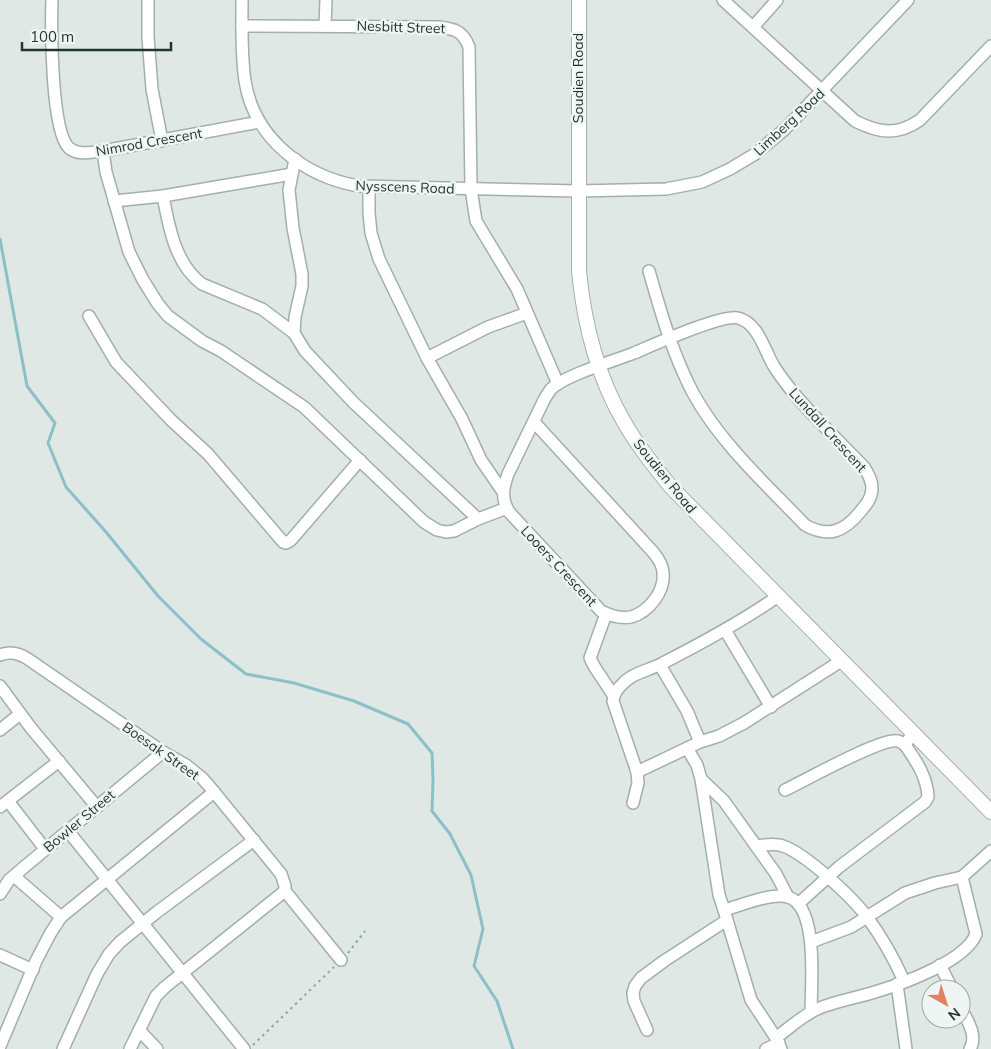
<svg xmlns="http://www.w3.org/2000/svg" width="991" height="1049" font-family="Mulish,sans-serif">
<rect width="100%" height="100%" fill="#dfe8e4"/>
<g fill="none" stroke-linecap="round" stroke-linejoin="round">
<!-- stream -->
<path stroke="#8bc0c8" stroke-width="3" d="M0,239l27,147 28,37 -7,20 18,44 40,45 52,64 43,43 45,35 48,9 60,18 54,23 24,29 1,28 -1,30 18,23 21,41 12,54 -9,37 23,35 16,48"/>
<!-- minor casing -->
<g stroke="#a3afaa" stroke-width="14">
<g id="minor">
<path d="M52,0c-1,27 -1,131 17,148 10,8 22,4 34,3l156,-29"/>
<path d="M148,0v37l4,52 10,52"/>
<path d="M242,0c0,27 -1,54 3,81 9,57 58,95 113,105l220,5 88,-2 36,-7 28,-13 25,-15 30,-25 123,-129"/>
<path d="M723,0l132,121c24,12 42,15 65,-1l71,-74"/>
<path d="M242,26l197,1c16,2 24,4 30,20l2,142 5,32 41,68 41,95"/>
<path d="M325,26l1,-26"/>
<path d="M753,27l24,-27"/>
<path d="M103,151l3,21 23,80 14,28 15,24 10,12 34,25 19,10 83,56 120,115 13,8 9,2 8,-1 24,-12 29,-11"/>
<path d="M295,159l-6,31 4,38 9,46v12l-7,31 -1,16 11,18 48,51 125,117"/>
<path d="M369,187v26l2,20 8,26 48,99 35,61 19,41 22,32"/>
<path d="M163,196c6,31 12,68 39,88l60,25 32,24"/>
<path d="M114,201l49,-5 129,-22"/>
<path d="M89,316l27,46 55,58 37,34 75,88 3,1 5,-3 69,-80"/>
<path d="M427,358l61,-31 39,-14"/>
<path d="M534,422l119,130c5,6 10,13 10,21 2,18 -14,39 -32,44 -10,2 -20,-1 -30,-6l-92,-99c-8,-13 -6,-24 -1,-38l37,-76c2,-3 4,-6 6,-9 14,-14 63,-28 83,-36 19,-8 88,-39 104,-35 21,5 27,35 37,50 22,34 60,69 89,99 4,7 8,13 8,21 0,10 -6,17 -12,24 -16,20 -32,26 -55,13 -39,-41 -84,-81 -112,-132 -20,-38 -32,-80 -44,-122"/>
<path d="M606,614l-16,44 4,8 19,29"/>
<path d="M725,630l46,77"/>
<path d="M0,655c10,-4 19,-2 28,4l135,93 23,13 16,13 8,9 71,87 4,12v5l56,69"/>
<path d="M660,665l27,46 13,31"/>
<path d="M0,686l31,42 66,79"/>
<path d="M0,730l20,-16"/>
<path d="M687,748l10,17 4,14 18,116 5,15 27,90 25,38 5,11"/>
<path d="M637,772l63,-30 19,-6 25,-13 97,-62"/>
<path d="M701,779l23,22 52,73 12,23"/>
<path d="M785,790c19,-9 97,-53 113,-49 3,1 5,2 7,4"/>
<path d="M8,801l37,48"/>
<path d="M633,803l5,-20 -1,-11 -24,-71c1,-10 10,-19 18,-24 10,-6 21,-8 32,-14 39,-20 78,-41 114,-66"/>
<path d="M0,807l59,-46"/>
<path d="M68,831l176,218"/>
<path d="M756,846c8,-1 19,-3 27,0 23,8 69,51 84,71 15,20 27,42 37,64"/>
<path d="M14,876l47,41"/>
<path d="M0,894l9,-14 14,-12 140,-116"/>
<path d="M798,904l41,-37 86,-65 3,-5c-1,-21 -12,-36 -23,-52l8,-12"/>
<path d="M724,910c16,-4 47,-18 64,-13 31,9 23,89 23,115"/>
<path d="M811,942l40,-15 54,-34 30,-10 27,-6"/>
<path d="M0,955l33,15"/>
<path d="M940,965l12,24"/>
<path d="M897,984l9,65"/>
<path d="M961,1008c6,12 17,28 9,41"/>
<path d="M139,1030l18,19"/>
<path d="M647,1030l-13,-29 -1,-8 2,-7 6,-8 23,-17 63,-41"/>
<path d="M776,1038c13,-10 26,-22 41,-29 19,-8 39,-11 58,-17 27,-8 91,-31 101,-58l-14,-57 29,-26"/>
<path d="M0,1046l36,-85 14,-27 11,-17 153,-125"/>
<path d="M63,1049l34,-75 12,-20 11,-12 37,-30 97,-72"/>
<path d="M130,1049l26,-53 9,-9 120,-96"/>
<path d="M766,1049l13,-6"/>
</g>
</g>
<!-- tertiary casing -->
<g stroke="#a3afaa" stroke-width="16">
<path id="tertiary" d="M579,0v271c5,52 18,105 45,151 13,23 30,44 47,65l320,325"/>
</g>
<!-- path -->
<g stroke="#82a99c" stroke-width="2" stroke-dasharray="2.5 4" stroke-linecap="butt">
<path d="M348,953l17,-22"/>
<path d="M253,1045l81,-78"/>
</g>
<!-- minor -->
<use href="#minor" stroke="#fff" stroke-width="11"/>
<!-- tertiary -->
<use href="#tertiary" stroke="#fff" stroke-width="14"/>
</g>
<g text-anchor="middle" stroke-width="5" stroke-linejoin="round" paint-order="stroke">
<!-- street labels -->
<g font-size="14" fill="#223630" stroke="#eef5f2">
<text transform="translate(401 27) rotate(2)" y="5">Nesbitt Street</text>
<text transform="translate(578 78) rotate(-90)" y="5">Soudien Road</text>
<text transform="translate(789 122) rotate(-43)" y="5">Limberg Road</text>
<text transform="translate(149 142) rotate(-10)" y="5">Nimrod Crescent</text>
<text transform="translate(405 187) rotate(2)" y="5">Nysscens Road</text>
<text transform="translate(828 430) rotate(48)" y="5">Lundall Crescent</text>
<text transform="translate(665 476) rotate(51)" y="5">Soudien Road</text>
<text transform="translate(559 566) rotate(47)" y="5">Looers Crescent</text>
<text transform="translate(161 751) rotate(35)" y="5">Boesak Street</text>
<text transform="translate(79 821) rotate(-40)" y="5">Bowler Street</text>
</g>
</g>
<!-- north arrow -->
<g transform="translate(946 1004) rotate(141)"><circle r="24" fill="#eef5f2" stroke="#9ca9a4"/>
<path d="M0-4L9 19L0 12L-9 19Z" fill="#e38062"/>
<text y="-8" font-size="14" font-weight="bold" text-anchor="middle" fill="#223630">N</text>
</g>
<!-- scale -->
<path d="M22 42v8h149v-8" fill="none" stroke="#223630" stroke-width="2.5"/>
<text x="30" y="42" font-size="15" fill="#223630" stroke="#eef5f2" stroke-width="4" paint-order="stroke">100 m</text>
</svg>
